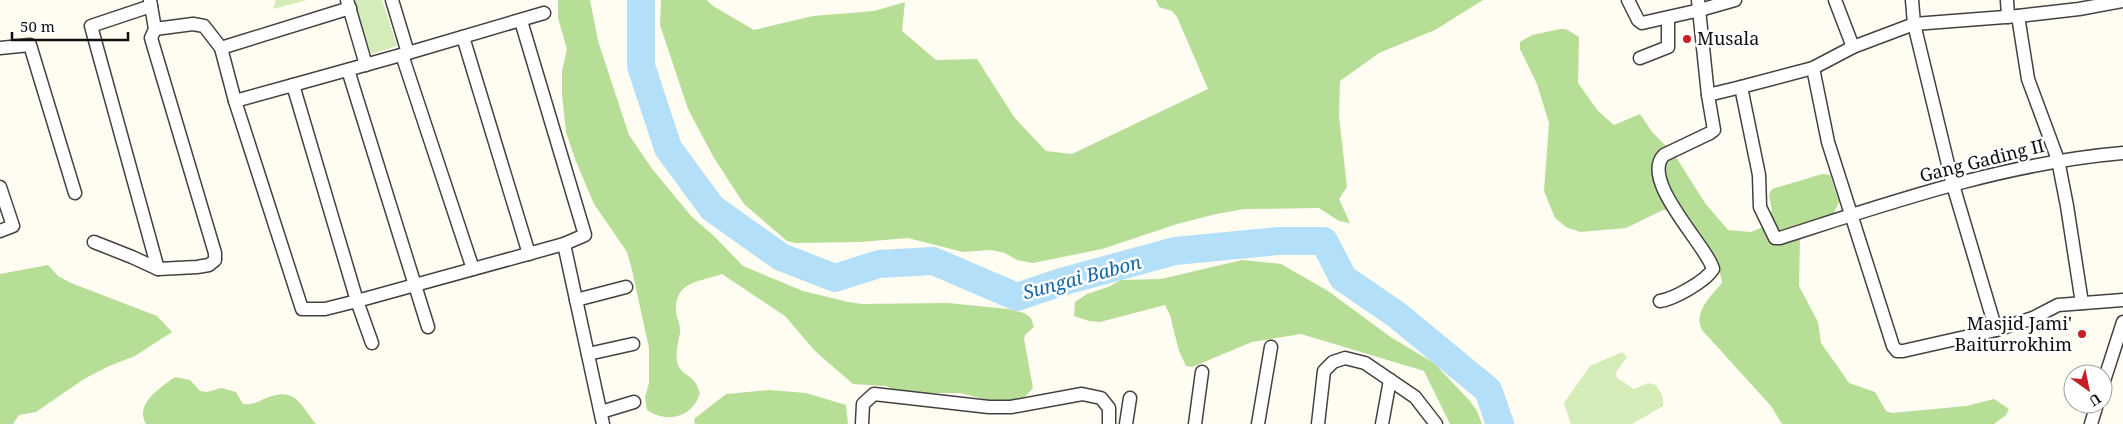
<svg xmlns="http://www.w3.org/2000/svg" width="2123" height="424" font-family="'Noto Serif',serif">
<rect width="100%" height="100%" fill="#fffcf1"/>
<!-- green -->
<g fill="#d3ecb8">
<path d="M276,0h31l-34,9z"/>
<path d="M354,0h28l15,46 -26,8z"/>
<path d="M1622,352l5,5 -11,15 1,6 17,11 14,-6 8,2 7,12v9l-31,18h-61l-7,-21 26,-37z"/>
</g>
<!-- forest -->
<g fill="#b7de96">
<path d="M558,0h32l8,41 31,94 24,35 39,47 22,19 29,30 60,25 45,11 14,2 86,-1 60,6 16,4 7,5 3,9 -9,8 -1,4 9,49 -11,12 -26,2 -36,-9h-37l-31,-4 -6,-3 -33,-2 -38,-33 -30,-35 -63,-42c-22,8 -47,7 -46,36 0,8 5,14 4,23 -2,10 -6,25 -1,34 3,6 10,8 14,13 4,3 5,9 7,13 -7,24 -32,31 -53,17l-2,-13 4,-14v-35l-17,-78 -5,-18 -33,-48 -19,-45 -9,-27 -4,-38v-23l5,-22 -9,-31z"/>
<path d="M661,0h46l6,6 41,24 59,-14 61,-5 31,-9 -3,29 34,29 41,-1 37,58 32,34 26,3 136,-65 -31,-72 -5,-6 -13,-4 -3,-7h327l-48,30 -56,23 -39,28 -1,35 8,71 -8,12 11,24 -11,-2 -20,-13 -75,1 -28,5 -39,10 -75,25 -69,14 -16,-3 -12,-7 -14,-3 -28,2 -55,-14 -47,4 -66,1 -8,-2 -43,-37 -30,-46 -26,-49 -28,-84z"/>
<path d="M1560,29h6l13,8 -1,46 20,28 16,14 26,-11 12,18 22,22 31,49 23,27 23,2 14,-6 7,-16 -3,-15 3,-6 50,-15 8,1 9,27 -7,15 -22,11 -10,12 -1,46 19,36 3,21 24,34 4,6 26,9 11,19 6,2 74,-7 28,-7 15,10 -3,6 -12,9h-212l-11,-18 -69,-76c-9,-18 9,-34 20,-47 -3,-26 -23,-46 -38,-67l-7,-4 -14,-2 -37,18 -46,4 -14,-5 -11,-9 -11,-27 5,-68 -12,-39 -17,-35v-7l12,-7z"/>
<path d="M1242,260l39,4 47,27 64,47 42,25 35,37 8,11 5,13h-32l-26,-53 -123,-37 -49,8 -60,25 -6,-1 -7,-15 -9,-36 -5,-10 -65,17 -11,-1 -15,-5 1,-14 12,-8 21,-7 13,-7 40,-1z"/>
<path d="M48,265l10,11 13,7 86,33 15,16 -37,24 -26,10 -25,13 -48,33 -17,3 -6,9h-13v-150z"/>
<path d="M175,377l15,3 10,11 7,1 14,-4 15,4 7,12c9,1 15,-2 23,-6 29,-12 34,6 50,26h-170c-12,-20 15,-37 29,-47z"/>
<path d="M769,390l37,3 40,12 2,19h-153l-1,-5 32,-25z"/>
</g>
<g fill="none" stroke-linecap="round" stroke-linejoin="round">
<!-- river -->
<path stroke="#b3dff9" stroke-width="28" d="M641,0v66l27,82 44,60 69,49 54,21 44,-14 54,-3 84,36 44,-15 114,-31 103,-10h46l19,37 54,37 91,75 12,34"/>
<!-- minor casing -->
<g stroke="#424242" stroke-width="15">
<g id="minor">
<path d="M347,0l19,65"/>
<path d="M392,0l16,53 136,-40"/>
<path d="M1628,0l10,20 4,3 58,-13 35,-10"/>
<path d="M1698,0l10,95 33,-8 18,88 1,32 15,31h5c112,-36 225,-75 343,-85"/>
<path d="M1835,0l18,47"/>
<path d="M1912,0l2,24 39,161 43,145"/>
<path d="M2007,0l1,17"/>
<path d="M151,6l-60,20 67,243"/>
<path d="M2018,16l10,63 30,81 9,46 15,97"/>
<path d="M521,21l64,214 -21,9"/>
<path d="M155,29l38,-5 11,2 17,22 14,53 67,208h23l32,-8 15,42"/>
<path d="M463,37l66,217"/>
<path d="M0,48l30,-3 45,148"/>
<path d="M221,48l129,-40"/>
<path d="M402,55l71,214"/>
<path d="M1640,58l28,-11v-29"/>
<path d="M1813,68l15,74 65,204 4,5h6l93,-21 37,-12 25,-13 65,-5"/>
<path d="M348,70l80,257"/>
<path d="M293,85l115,-32"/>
<path d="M1741,87l72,-19 40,-21 61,-23 104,-8 61,-7 44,-8"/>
<path d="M235,101l58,-16 64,216 207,-57 39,180"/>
<path d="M0,187l13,39 -13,5"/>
<path d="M94,242l38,15 26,12 39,-2 12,-2 6,-5v-7l-64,-215 4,-9 -5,-29"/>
<path d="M576,300l50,-13"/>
<path d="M1660,301c14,-2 46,-20 53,-32 -6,-23 -74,-89 -49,-114l46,-22 4,-3 -6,-35"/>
<path d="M588,354l45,-10"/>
<path d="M2103,384l20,-62"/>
<path d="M601,412l33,-10"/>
<path d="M862,424l1,-20 11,-10 115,13h22l71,-13 19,4 8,10v16"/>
<path d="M1126,424l4,-26"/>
<path d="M1195,424l7,-52"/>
<path d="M1258,424l13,-77"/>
<path d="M1318,424l6,-53 9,-9 12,-4 20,5 50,34 21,27"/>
<path d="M1382,424l8,-44"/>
<path d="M2091,424l6,-20"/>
</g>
</g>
<!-- minor -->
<use href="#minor" stroke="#fff" stroke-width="12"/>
</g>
<!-- markers -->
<g fill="#c81f27" stroke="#fff" stroke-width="2">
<circle cx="1687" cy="39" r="5"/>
<circle cx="2082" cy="334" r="5"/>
</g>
<g text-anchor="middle" stroke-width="5" stroke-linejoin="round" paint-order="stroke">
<!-- poi labels -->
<g font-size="18" fill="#0f0f0f" stroke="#fff" text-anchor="start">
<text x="1697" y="45">Musala</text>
<text x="2072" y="330" text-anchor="end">Masjid Jami'<tspan x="2072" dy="21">Baiturrokhim</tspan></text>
</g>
<!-- street labels -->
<g font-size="18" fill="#0f0f0f" stroke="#fff">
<text transform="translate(1982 161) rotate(-14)" y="6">Gang Gading II</text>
</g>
<!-- water labels -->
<g font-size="19" font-style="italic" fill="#1067a9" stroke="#fff">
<text transform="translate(1082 277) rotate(-15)" y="7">Sungai Babon</text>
</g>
</g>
<!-- north arrow -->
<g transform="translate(2088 389) rotate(147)"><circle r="24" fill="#ffffff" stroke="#9f9f9f"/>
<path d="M0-4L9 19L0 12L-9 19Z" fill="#c81f27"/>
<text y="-8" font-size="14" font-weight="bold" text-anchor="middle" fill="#0f0f0f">U</text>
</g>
<!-- scale -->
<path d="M12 32v8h116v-8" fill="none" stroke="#0f0f0f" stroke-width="2.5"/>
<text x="20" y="32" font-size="15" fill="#0f0f0f" stroke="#ffffff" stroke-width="4" paint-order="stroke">50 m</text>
</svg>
